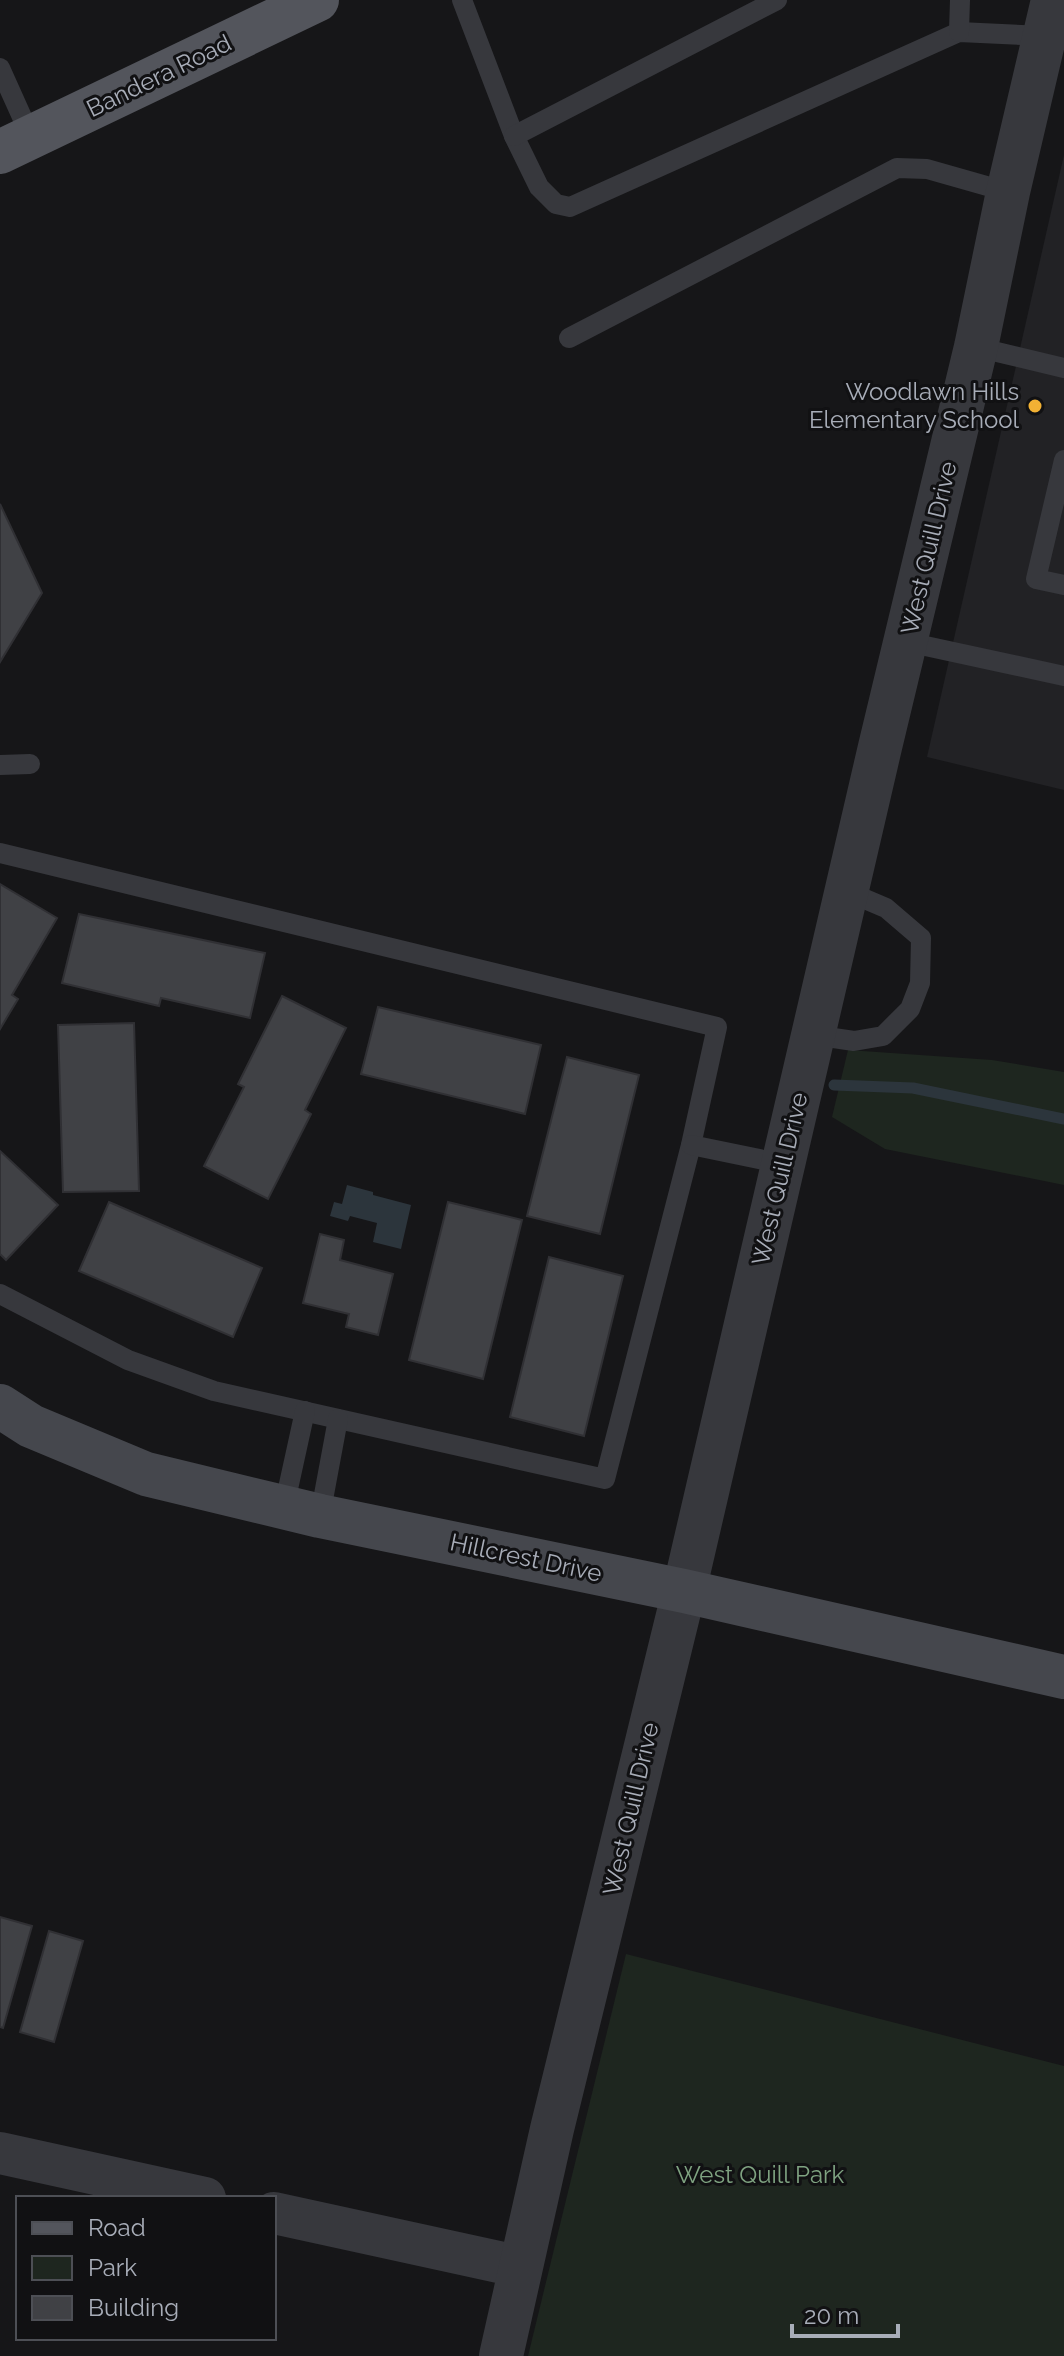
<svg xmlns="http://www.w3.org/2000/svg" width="1064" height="2356" font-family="Raleway,sans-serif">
<rect width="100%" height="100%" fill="#161618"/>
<!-- built -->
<path fill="#222225" d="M1064,155v635l-137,-33z"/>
<!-- green -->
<g fill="#1e261f">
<path d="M848,1050l144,10 72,12v113l-179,-36 -53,-32z"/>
<path d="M626,1954l438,112v290h-536z"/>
</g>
<!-- water -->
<path fill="#2c353c" d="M347,1185l26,7v3l38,10 -10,44 -28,-7 4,-19 -27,-7 -2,5 -18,-5 4,-14 8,2z"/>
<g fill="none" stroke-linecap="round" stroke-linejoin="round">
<!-- stream -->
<path stroke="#2c353c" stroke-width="11" d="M834,1085l79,3 151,31"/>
</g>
<!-- building -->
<g fill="#404145" stroke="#303034" stroke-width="2">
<path d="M0,504l42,89 -42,69z"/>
<path d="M0,884l57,34 -45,77 6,4 -18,30z"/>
<path d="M79,914l186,39 -15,65 -89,-20 -2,8 -97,-23z"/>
<path d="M282,996l64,32 -41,82 6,4 -43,85 -64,-33 40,-79 -6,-3z"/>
<path d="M378,1007l163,38 -16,69 -164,-40z"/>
<path d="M134,1023l5,168 -76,1 -5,-167z"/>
<path d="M567,1057l72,18 -39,159 -73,-18z"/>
<path d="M0,1151l58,54 -52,55 -6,-6z"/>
<path d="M109,1202l153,66 -29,69 -154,-66z"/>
<path d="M448,1202l74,18 -39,159 -74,-19z"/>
<path d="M320,1234l24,6 -4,20 53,14 -15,61 -32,-8 3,-13 -46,-11z"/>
<path d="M549,1257l74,19 -39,160 -74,-19z"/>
<path d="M0,1917l32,9 -29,102 -3,-1z"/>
<path d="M49,1931l34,10 -29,101 -34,-10z"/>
</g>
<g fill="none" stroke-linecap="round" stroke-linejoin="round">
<!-- service -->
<g stroke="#37383d" stroke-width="20">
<path d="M462,0l52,136 25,51 17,17 14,3 389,-175 86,4"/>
<path d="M959,32l1,-32"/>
<path d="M0,68l31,69"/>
<path d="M514,136l263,-136"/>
<path d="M569,338l328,-170 30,1 81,23"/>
<path d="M976,347l88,21"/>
<path d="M1064,460l-28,119 28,6"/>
<path d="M907,642l157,34"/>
<path d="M0,765l30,-1"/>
<path d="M0,853l717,174 -26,118 -86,334 -391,-88 -86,-31 -128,-66"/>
<path d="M813,1035l41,6 29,-5 27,-27 10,-26 1,-45 -35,-30 -40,-17"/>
<path d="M691,1145l92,19"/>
<path d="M284,1507l21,-96"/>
<path d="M320,1516l18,-97"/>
</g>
<!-- minor -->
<g stroke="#37383d" stroke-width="42">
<path d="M0,2153l205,45"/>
<path d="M274,2213l247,54"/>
</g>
<!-- tertiary -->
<path stroke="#37383d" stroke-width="44" d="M501,2356l51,-227 132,-538 196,-844 96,-400 32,-155 45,-192"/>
<!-- secondary -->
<path stroke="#45474d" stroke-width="44" d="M0,1406l31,20 115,48 174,42 364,75 380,86"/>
<!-- primary -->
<path stroke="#53555c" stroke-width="44" d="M0,152l317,-152"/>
</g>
<!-- markers -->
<circle fill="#f2b134" stroke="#111113" stroke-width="3" cx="1035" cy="406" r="8"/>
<g text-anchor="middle" stroke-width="6" stroke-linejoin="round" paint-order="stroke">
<!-- street labels -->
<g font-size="24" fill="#a8adb8" stroke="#111113">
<text transform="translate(159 76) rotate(-26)" y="8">Bandera Road</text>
<text transform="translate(929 548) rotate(-77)" y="8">West Quill Drive</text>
<text transform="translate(780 1179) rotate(-77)" y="8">West Quill Drive</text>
<text transform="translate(526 1558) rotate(12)" y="8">Hillcrest Drive</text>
<text transform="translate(631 1809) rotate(-77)" y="8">West Quill Drive</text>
</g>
<!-- poi labels -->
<g font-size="24" fill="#a8adb8" stroke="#111113" text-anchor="end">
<text x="1019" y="400">Woodlawn Hills<tspan x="1019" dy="28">Elementary School</tspan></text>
</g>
<!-- park labels -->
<g font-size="24" fill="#7fa381" stroke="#111113">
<text x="760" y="2183">West Quill Park</text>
</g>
</g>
<!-- legend -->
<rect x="16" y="2196" width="260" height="144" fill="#111113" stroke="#4d4f55" stroke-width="2"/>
<rect x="32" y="2222" width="40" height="12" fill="#53555c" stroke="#4d4f55" stroke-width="2"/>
<text x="88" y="2236" font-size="24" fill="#a8adb8">Road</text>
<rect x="32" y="2256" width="40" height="24" fill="#1e261f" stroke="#4d4f55" stroke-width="2"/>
<text x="88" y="2276" font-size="24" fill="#a8adb8">Park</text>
<rect x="32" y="2296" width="40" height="24" fill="#404145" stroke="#4d4f55" stroke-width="2"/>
<text x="88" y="2316" font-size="24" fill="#a8adb8">Building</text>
<!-- scale -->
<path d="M792 2324v12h106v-12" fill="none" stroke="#a8adb8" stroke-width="4"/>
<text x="804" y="2324" font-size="24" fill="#a8adb8" stroke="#111113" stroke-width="6" paint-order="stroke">20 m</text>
</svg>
